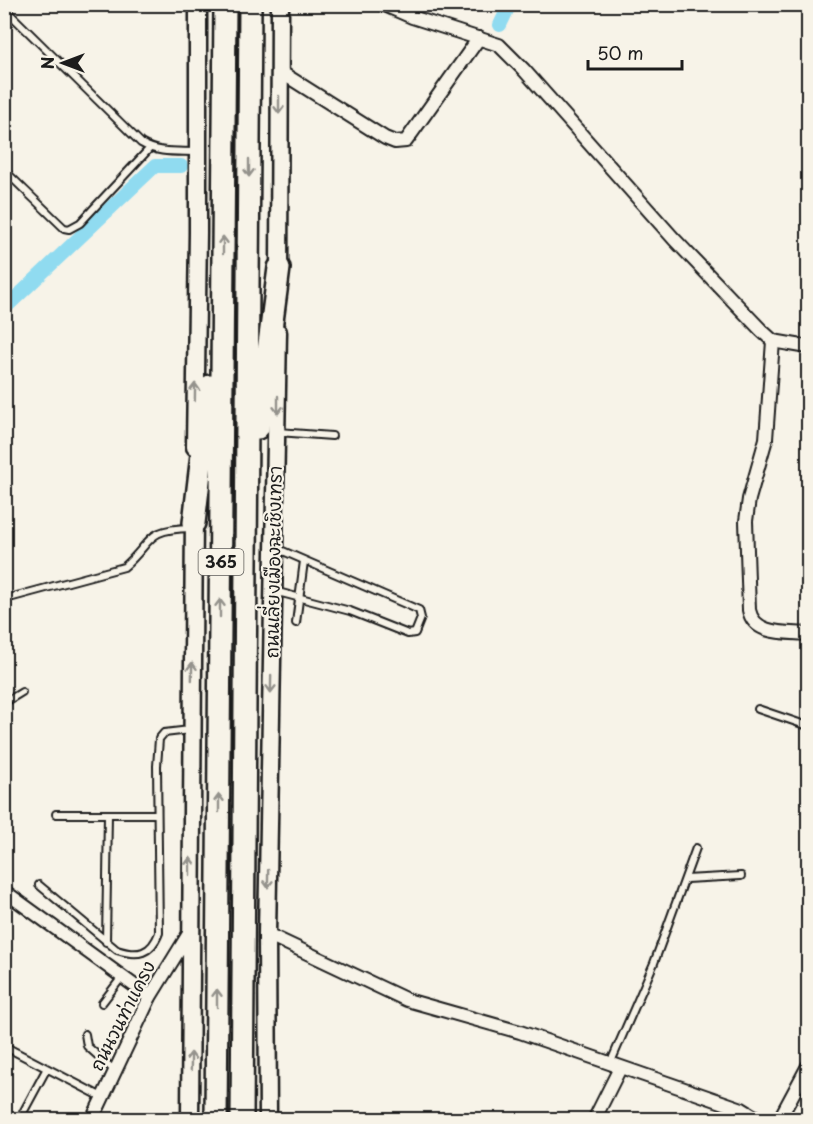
<svg xmlns="http://www.w3.org/2000/svg" width="813" height="1124" font-family="'Playpen Sans','Playpen Sans Thai',sans-serif">
<rect width="100%" height="100%" fill="#f7f3e8"/>
<filter id="ink" filterUnits="userSpaceOnUse"><feTurbulence type="fractalNoise" baseFrequency=".0167" numOctaves="2"/><feDisplacementMap in="SourceGraphic" scale="12" xChannelSelector="R" yChannelSelector="G"/><feConvolveMatrix kernelMatrix="1 2 1 2 8 2 1 2 1" color-interpolation-filters="sRGB"/></filter>
<g filter="url(#ink)">
<g fill="none" stroke-linecap="round" stroke-linejoin="round">
<!-- canal -->
<g stroke="#90dbf0" stroke-width="14">
<path d="M500,25l10,-21"/>
<path d="M4,309l151,-143h26"/>
</g>
<!-- lane casing -->
<g stroke="#1c1c1c" stroke-width="10">
<g id="lane">
<path d="M4,8l137,135c18,11 36,8 57,9"/>
<path d="M4,170l60,58 5,1 11,-6 70,-75"/>
<path d="M278,432l54,4"/>
<path d="M274,591l76,20 58,23 7,-1 6,-15 -2,-8 -143,-62"/>
<path d="M13,597l111,-30c30,-26 20,-38 67,-39"/>
<path d="M296,623l8,-62"/>
<path d="M4,703l18,-11"/>
<path d="M758,709l50,17"/>
<path d="M56,814h101"/>
<path d="M686,879l55,-3"/>
<path d="M39,885l78,65c21,7 34,4 42,-17l-2,-167 2,-27 5,-6 26,-3"/>
<path d="M106,942l2,-128"/>
<path d="M102,1003l20,-26"/>
<path d="M85,1034l2,12 28,25"/>
<path d="M4,1046l98,51"/>
<path d="M610,1064l44,-101 42,-115"/>
<path d="M19,1120l27,-50"/>
</g>
</g>
<!-- street casing -->
<g stroke="#1c1c1c" stroke-width="16">
<g id="street">
<path d="M382,4l30,13 87,28 25,25 150,169 87,91 12,11 35,6"/>
<path d="M279,71l106,67 10,4 11,-1 73,-103"/>
<path d="M773,341l-7,98 -17,60 -3,22 3,89c5,26 38,22 59,24"/>
<path d="M4,891l146,106"/>
<path d="M267,934l140,66 113,32 222,77 18,11"/>
<path d="M92,1120l58,-123 40,-65"/>
<path d="M594,1120l26,-52"/>
<path d="M779,1120l29,-54"/>
</g>
</g>
<!-- secondary casing -->
<g stroke="#1c1c1c" stroke-width="21">
<g id="secondary">
<path d="M279,280l1,-276"/>
<path d="M195,447l3,-215v-228"/>
<path d="M190,1120l4,-609"/>
<path d="M268,1120l-1,-186 11,-602"/>
</g>
</g>
<!-- highway casing -->
<g stroke="#1c1c1c" stroke-width="26">
<g id="highway">
<path d="M258,428l21,-160"/>
<path d="M194,523l16,-137"/>
<path d="M216,1120l9,-1116"/>
<path d="M242,1120l8,-1116"/>
</g>
</g>
<!-- lane -->
<use href="#lane" stroke="#f7f3e8" stroke-width="6"/>
<!-- street -->
<use href="#street" stroke="#f7f3e8" stroke-width="12"/>
<!-- secondary -->
<use href="#secondary" stroke="#f7f3e8" stroke-width="16"/>
<!-- highway -->
<use href="#highway" stroke="#f7f3e8" stroke-width="21"/>
</g>
<!-- one-way arrows -->
<defs><path id="oneway-shaft" d="M-6 0H5M1.5-3L5.5 0L1.5 3" fill="none" stroke-width="1.6" stroke-linecap="round" stroke-linejoin="round" transform="scale(1.5)"/></defs>
<g stroke="#94928c">
<use href="#oneway-shaft" transform="translate(279 105) rotate(90)"/>
<use href="#oneway-shaft" transform="translate(249 168) rotate(90)"/>
<use href="#oneway-shaft" transform="translate(223 245) rotate(-90)"/>
<use href="#oneway-shaft" transform="translate(195 392) rotate(-89)"/>
<use href="#oneway-shaft" transform="translate(278 405) rotate(90)"/>
<use href="#oneway-shaft" transform="translate(220 608) rotate(-90)"/>
<use href="#oneway-shaft" transform="translate(192 671) rotate(-89)"/>
<use href="#oneway-shaft" transform="translate(271 684) rotate(91)"/>
<use href="#oneway-shaft" transform="translate(219 803) rotate(-90)"/>
<use href="#oneway-shaft" transform="translate(190 866) rotate(-90)"/>
<use href="#oneway-shaft" transform="translate(268 879) rotate(91)"/>
<use href="#oneway-shaft" transform="translate(217 998) rotate(-90)"/>
<use href="#oneway-shaft" transform="translate(191 1061) rotate(-89)"/>
</g>
</g>
<g text-anchor="middle" stroke-width="4.5" stroke-linejoin="round" paint-order="stroke">
<!-- shield labels -->
<rect fill="#f7f3e8" stroke="#5e5c59" stroke-width="1.5" x="198.5" y="549" width="45" height="26" rx="4.5"/>
<g font-size="16" font-weight="bold" fill="#1c1c1c">
<text x="221" y="568">365</text>
</g>
<!-- street labels -->
<g font-size="18" fill="#1c1c1c" stroke="#f7f3e8">
<text transform="translate(274 562) rotate(-89)" y="6">ถนนเลี่ยงเมืองฉะเชิงเทรา</text>
<text transform="translate(123 1016) rotate(-63)" y="6">ถนนวนท่าแครง</text>
</g>
</g>
<!-- margin -->
<rect width="813" height="1124" fill="none" stroke="#f7f3e8" stroke-width="24"/>
<rect x="12" y="12" width="789" height="1100" fill="none" stroke="#1c1c1c" stroke-width="2" filter="url(#ink)"/>
<!-- north arrow -->
<g transform="translate(63 63) rotate(270)" stroke="#f7f3e8" stroke-width="4.5" paint-order="stroke">
<path d="M0-4.5L10 22L0 15L-10 22Z" fill="#1c1c1c"/>
<text y="-9" font-size="16" font-weight="bold" text-anchor="middle" fill="#1c1c1c">N</text>
</g>
<!-- scale -->
<path d="M588 60v9h94v-9" fill="none" stroke="#1c1c1c" stroke-width="3"/>
<text x="597" y="60" font-size="18" fill="#1c1c1c" stroke="#f7f3e8" stroke-width="4.5" paint-order="stroke">50 m</text>
</svg>
